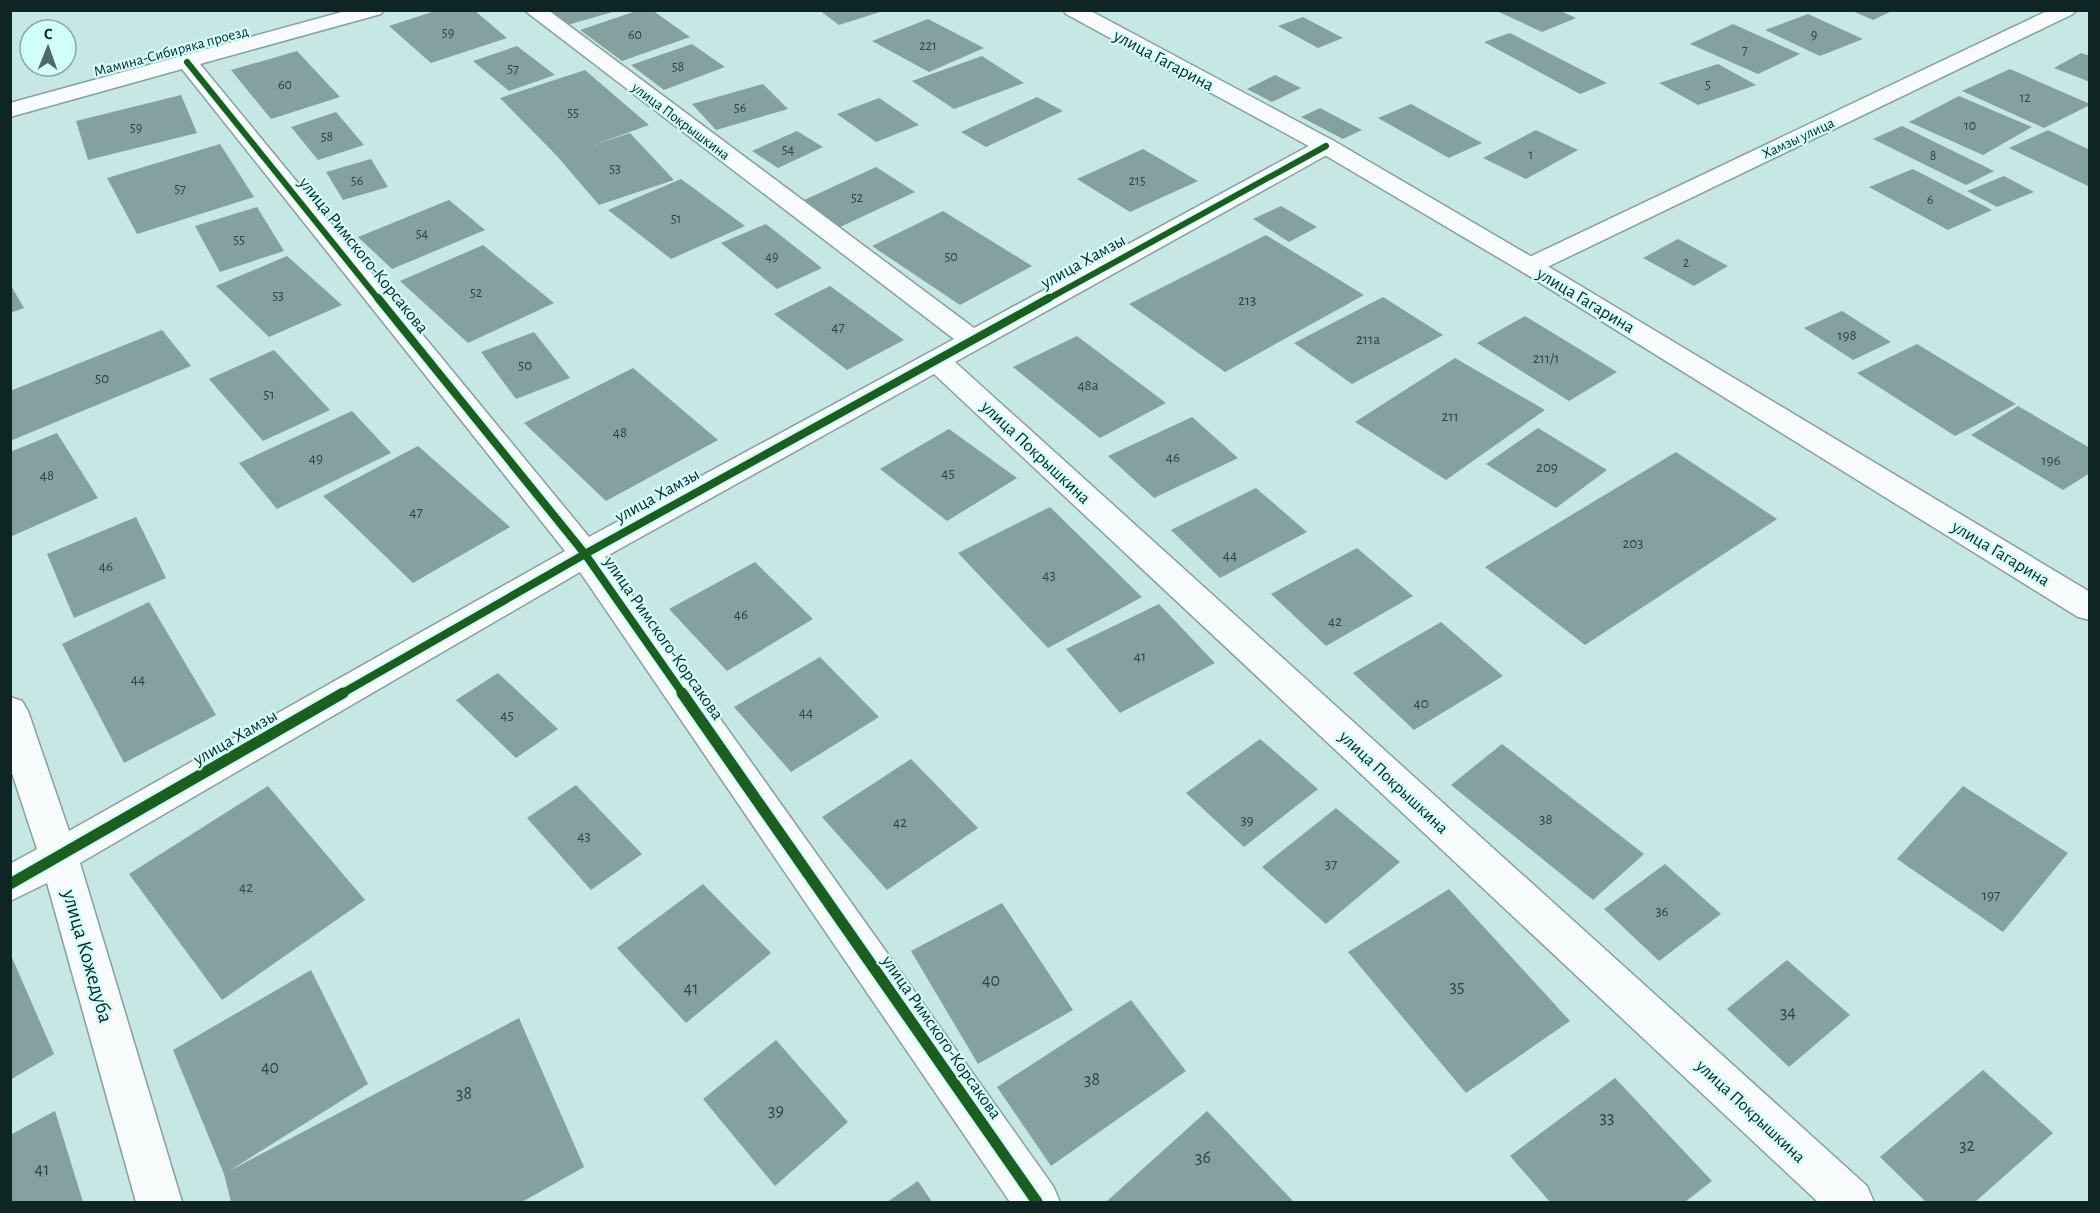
<svg xmlns="http://www.w3.org/2000/svg" width="2100" height="1213" font-family="'Alegreya Sans',sans-serif">
<rect width="100%" height="100%" fill="#c7e7e5"/>
<!-- building -->
<g fill="#84a1a0">
<path d="M438,10h36l33,28 -76,25 -42,-37z"/>
<path d="M549,10h67v1l-52,15z"/>
<path d="M639,10h13l38,27 -68,24 -42,-31z"/>
<path d="M819,10h64v1l-44,14z"/>
<path d="M1502,10h57l17,8 -34,14 -43,-20z"/>
<path d="M1850,10h44l-21,10z"/>
<path d="M1808,14l55,25 -43,17 -55,-26z"/>
<path d="M1303,17l40,21 -25,10 -40,-22z"/>
<path d="M928,19l56,29 -55,24 -57,-31z"/>
<path d="M1733,24l67,30 -42,20 -68,-30z"/>
<path d="M1510,33l97,50 -27,11 -96,-52z"/>
<path d="M692,44l33,23 -61,23 -33,-25z"/>
<path d="M517,46l38,29 -46,16 -36,-30z"/>
<path d="M297,51l43,46 -69,22 -40,-49z"/>
<path d="M2081,53l9,3v26l-36,-14z"/>
<path d="M982,56l42,27 -70,26 -42,-28z"/>
<path d="M1718,64l38,21 -58,20 -39,-22z"/>
<path d="M2010,69l80,35v1l-46,23 -82,-37z"/>
<path d="M585,70l64,55 -58,21 39,-13 44,47 -75,25 -42,-49 -57,-58z"/>
<path d="M1275,75l26,13 -29,14 -25,-13z"/>
<path d="M763,84l25,25 -72,21 -24,-26z"/>
<path d="M181,95l16,38 -109,27 -12,-39z"/>
<path d="M1959,96l73,31 -49,28 -74,-33z"/>
<path d="M1037,97l26,14 -77,36 -25,-15z"/>
<path d="M879,98l40,27 -43,17 -39,-28z"/>
<path d="M1411,104l71,39 -33,15 -71,-40z"/>
<path d="M1320,108l42,22 -19,9 -42,-22z"/>
<path d="M336,112l28,33 -46,15 -27,-33z"/>
<path d="M1902,126l92,45 -28,14 -93,-46z"/>
<path d="M1536,130l42,20 -52,29 -43,-21z"/>
<path d="M2048,130l42,20v37l-81,-39z"/>
<path d="M797,131l26,16 -45,21 -26,-17z"/>
<path d="M220,144l34,53 -117,37 -30,-56z"/>
<path d="M1143,149l55,32 -68,31 -53,-33z"/>
<path d="M371,159l17,28 -45,13 -17,-28z"/>
<path d="M876,167l39,25 -77,36 -38,-26z"/>
<path d="M1913,169l79,41 -44,20 -79,-43z"/>
<path d="M2004,176l30,16 -37,15 -30,-16z"/>
<path d="M681,179l64,47 -74,33 -63,-49z"/>
<path d="M449,200l36,30 -93,39 -34,-32z"/>
<path d="M1281,206l36,21 -28,15 -36,-23z"/>
<path d="M257,207l27,44 -64,21 -25,-46z"/>
<path d="M943,211l89,55 -72,39 -88,-59z"/>
<path d="M766,224l56,44 -45,21 -56,-46z"/>
<path d="M1266,235l98,60 -139,77 -96,-68z"/>
<path d="M1678,239l50,27 -34,20 -51,-28z"/>
<path d="M483,245l71,58 -86,40 -68,-62z"/>
<path d="M287,256l55,49 -73,32 -53,-51z"/>
<path d="M10,284l14,24 -14,5z"/>
<path d="M830,286l74,54 -57,30 -73,-56z"/>
<path d="M1383,297l60,38 -91,49 -58,-41z"/>
<path d="M1842,311l49,31 -38,18 -49,-32z"/>
<path d="M1525,316l92,56 -48,29 -92,-58z"/>
<path d="M162,330l29,36 -181,75v-50z"/>
<path d="M534,332l36,46 -54,21 -35,-47z"/>
<path d="M1077,336l89,67 -66,35 -87,-71z"/>
<path d="M1917,344l99,60 -61,32 -98,-63z"/>
<path d="M274,350l56,60 -67,31 -54,-62z"/>
<path d="M1455,358l90,52 -99,70 -91,-58z"/>
<path d="M633,368l85,72 -112,61 -82,-78z"/>
<path d="M2018,406l72,42v25l-27,17 -92,-55z"/>
<path d="M352,411l39,42 -114,56 -38,-46z"/>
<path d="M1192,417l46,41 -84,40 -46,-42z"/>
<path d="M1538,428l69,42 -51,38 -70,-44z"/>
<path d="M949,429l68,49 -70,43 -67,-52z"/>
<path d="M57,433l41,65 -88,39v-85z"/>
<path d="M418,446l92,81 -97,56 -90,-87z"/>
<path d="M1676,452l101,67 -192,126 -100,-78z"/>
<path d="M1256,488l51,44 -87,46 -49,-48z"/>
<path d="M1050,507l92,90 -94,51 -90,-95z"/>
<path d="M136,517l30,61 -92,40 -27,-64z"/>
<path d="M1357,548l56,48 -87,50 -55,-52z"/>
<path d="M755,562l58,57 -86,52 -58,-62z"/>
<path d="M149,602l67,113 -92,48 -62,-119z"/>
<path d="M1159,604l56,59 -95,50 -54,-64z"/>
<path d="M1441,622l62,54 -89,54 -61,-57z"/>
<path d="M820,657l59,60 -88,55 -57,-65z"/>
<path d="M498,673l60,56 -42,29 -60,-58z"/>
<path d="M1260,739l58,50 -74,58 -58,-54z"/>
<path d="M1502,744l142,110 -51,46 -142,-115z"/>
<path d="M911,759l67,69 -91,62 -65,-73z"/>
<path d="M576,785l66,69 -51,36 -64,-72z"/>
<path d="M268,786l97,114 -143,100 -93,-126z"/>
<path d="M1963,786l105,67 -65,79 -106,-73z"/>
<path d="M1336,808l64,54 -74,62 -64,-57z"/>
<path d="M1665,864l56,50 -62,47 -55,-52z"/>
<path d="M703,884l68,69 -85,70 -69,-75z"/>
<path d="M1449,889l121,132 -104,72 -118,-141z"/>
<path d="M1002,903l71,107 -95,54 -67,-113z"/>
<path d="M10,953l44,101 -44,26z"/>
<path d="M1787,960l63,55 -61,52 -62,-58z"/>
<path d="M311,970l57,114 -139,87 290,-153 65,149 -62,35h-291l-7,-28 -51,-124z"/>
<path d="M1131,1000l55,71 -135,95 -54,-79z"/>
<path d="M776,1040l72,82 -73,64 -72,-87z"/>
<path d="M1983,1070l70,63 -78,69h-49l-46,-45z"/>
<path d="M1615,1078l97,103 -27,21h-135l-40,-46z"/>
<path d="M55,1111l28,91h-73v-67z"/>
<path d="M1207,1111l87,91h-188z"/>
<path d="M918,1181l14,21h-45z"/>
</g>
<g fill="none" stroke-linecap="round" stroke-linejoin="round">
<!-- street casing -->
<g stroke="#87a09f" stroke-width="3">
<g id="street">
<path d="M349,10h35l-3,4 -181,50 389,473 365,-198 -430,-329h24l426,318 344,-187 8,-2 8,2 4,5 -4,5 -379,211 912,824 7,16h-56l-884,-828 -329,183 448,629 7,16h-50l-430,-630 -500,291 102,339h-46l-89,-319 -37,18v-37l27,-15 -27,-82v-70l12,4 6,10 41,120 496,-280 -383,-482 -172,48v-14z"/>
<path d="M2049,10h27l-3,4 -534,257 -9,3 -9,-3 -4,-5 4,-5z"/>
</g>
</g>
<!-- secondary casing -->
<g stroke="#87a09f" stroke-width="3">
<path id="secondary" d="M1063,10h26l245,131 205,120 551,331v28l-12,-3 -557,-346 -203,-120 -252,-137z"/>
</g>
<!-- street -->
<use href="#street" fill="#f7fbfb" fill-rule="evenodd"/>
<!-- secondary -->
<use href="#secondary" fill="#f7fbfb" fill-rule="evenodd"/>
<!-- cycleway-far2 casing -->
<g stroke="#d1fffc" stroke-width="8">
<g id="cycleway-far2">
<path d="M187,62l192,238"/>
<path d="M1046,300l280,-154"/>
</g>
</g>
<!-- cycleway-far1 casing -->
<g stroke="#d1fffc" stroke-width="12">
<g id="cycleway-far1">
<path d="M378,298l207,256 98,140"/>
<path d="M341,694l244,-140 464,-256"/>
</g>
</g>
<!-- cycleway casing -->
<g stroke="#d1fffc" stroke-width="15">
<g id="cycleway">
<path d="M682,693l355,509"/>
<path d="M10,884l333,-191"/>
</g>
</g>
<!-- cycleway-far2 -->
<use href="#cycleway-far2" stroke="#1b5e20" stroke-width="6"/>
<!-- cycleway-far1 -->
<use href="#cycleway-far1" stroke="#1b5e20" stroke-width="8"/>
<!-- cycleway -->
<use href="#cycleway" stroke="#1b5e20" stroke-width="11"/>
</g>
<g text-anchor="middle" stroke-width="4.5" stroke-linejoin="round" paint-order="stroke">
<!-- far-number labels -->
<g font-size="14" fill="#2c4443">
<text x="448" y="37">59</text>
<text x="635" y="39">60</text>
<text x="1814" y="39">9</text>
<text x="928" y="50">221</text>
<text x="1745" y="54">7</text>
<text x="678" y="71">58</text>
<text x="513" y="73">57</text>
<text x="285" y="89">60</text>
<text x="1708" y="89">5</text>
<text x="2025" y="102">12</text>
<text x="740" y="112">56</text>
<text x="573" y="117">55</text>
<text x="1970" y="130">10</text>
<text x="136" y="132">59</text>
<text x="327" y="141">58</text>
<text x="788" y="154">54</text>
<text x="1531" y="159">1</text>
<text x="1933" y="160">8</text>
<text x="615" y="173">53</text>
<text x="357" y="185">56</text>
<text x="1137" y="185">215</text>
<text x="180" y="193">57</text>
<text x="857" y="202">52</text>
<text x="1930" y="204">6</text>
<text x="676" y="223">51</text>
<text x="422" y="238">54</text>
<text x="239" y="244">55</text>
<text x="772" y="261">49</text>
<text x="951" y="261">50</text>
<text x="1686" y="267">2</text>
<text x="476" y="297">52</text>
<text x="278" y="300">53</text>
</g>
<!-- far-street labels -->
<g font-size="15" fill="#0e2524" stroke="#d1fffc">
<text transform="translate(171 51) rotate(-15)" y="5">Мамина-Сибиряка проезд</text>
<text transform="translate(681 121) rotate(37)" y="5">улица Покрышкина</text>
<text transform="translate(1798 138) rotate(-25)" y="5">Хамзы улица</text>
</g>
<!-- number labels -->
<g font-size="15" fill="#2c4443">
<text x="1247" y="305">213</text>
<text x="838" y="332">47</text>
<text x="1847" y="340">198</text>
<text x="1368" y="344">211а</text>
<text x="1546" y="363">211/1</text>
<text x="525" y="370">50</text>
<text x="102" y="383">50</text>
<text x="1088" y="390">48а</text>
<text x="269" y="399">51</text>
<text x="1450" y="421">211</text>
<text x="620" y="437">48</text>
<text x="1173" y="462">46</text>
<text x="316" y="463">49</text>
<text x="2051" y="465">196</text>
<text x="1547" y="472">209</text>
<text x="948" y="478">45</text>
<text x="47" y="480">48</text>
<text x="416" y="517">47</text>
<text x="1633" y="548">203</text>
<text x="1230" y="560">44</text>
<text x="106" y="571">46</text>
<text x="1049" y="580">43</text>
<text x="741" y="619">46</text>
<text x="1335" y="626">42</text>
<text x="1140" y="661">41</text>
<text x="138" y="684">44</text>
<text x="1421" y="708">40</text>
<text x="806" y="717">44</text>
<text x="507" y="720">45</text>
<text x="1546" y="824">38</text>
<text x="1247" y="825">39</text>
<text x="900" y="827">42</text>
<text x="584" y="841">43</text>
<text x="1331" y="869">37</text>
<text x="246" y="892">42</text>
<text x="1991" y="900">197</text>
<text x="1662" y="916">36</text>
</g>
<!-- street labels -->
<g font-size="18" fill="#0e2524" stroke="#d1fffc">
<text transform="translate(1164 60) rotate(28)" y="6">улица Гагарина</text>
<text transform="translate(364 255) rotate(51)" y="6">улица Римского-Корсакова</text>
<text transform="translate(1083 261) rotate(-29)" y="6">улица Хамзы</text>
<text transform="translate(1586 300) rotate(31)" y="6">улица Гагарина</text>
<text transform="translate(1036 452) rotate(43)" y="6">улица Покрышкина</text>
<text transform="translate(657 495) rotate(-29)" y="6">улица Хамзы</text>
<text transform="translate(2001 553) rotate(31)" y="6">улица Гагарина</text>
<text transform="translate(664 638) rotate(55)" y="6">улица Римского-Корсакова</text>
<text transform="translate(235 737) rotate(-30)" y="6">улица Хамзы</text>
<text transform="translate(1394 782) rotate(43)" y="6">улица Покрышкина</text>
<text transform="translate(942 1037) rotate(55)" y="6">улица Римского-Корсакова</text>
<text transform="translate(1751 1111) rotate(43)" y="6">улица Покрышкина</text>
</g>
<!-- near-number labels -->
<g font-size="18" fill="#2c4443">
<text x="991" y="986">40</text>
<text x="1457" y="992">35</text>
<text x="691" y="994">41</text>
<text x="1788" y="1018">34</text>
<text x="270" y="1073">40</text>
<text x="1092" y="1085">38</text>
<text x="464" y="1099">38</text>
<text x="776" y="1116">39</text>
<text x="1607" y="1123">33</text>
<text x="1967" y="1151">32</text>
<text x="1203" y="1163">36</text>
<text x="42" y="1175">41</text>
</g>
<!-- near-street labels -->
<g font-size="21" fill="#0e2524" stroke="#d1fffc">
<text transform="translate(88 956) rotate(74)" y="7">улица Кожедуба</text>
</g>
</g>
<!-- border -->
<rect width="2100" height="1213" fill="none" stroke="#0e2524" stroke-width="24"/>
<!-- north arrow -->
<g transform="translate(48 48) rotate(1)"><circle r="28" fill="#d1fffc" stroke="#83a8a6" stroke-width="1.5"/>
<path d="M0-4.5L10 22L0 15L-10 22Z" fill="#4f6968"/>
<text y="-9" font-size="16" font-weight="bold" text-anchor="middle" fill="#0e2524">С</text>
</g>
</svg>
